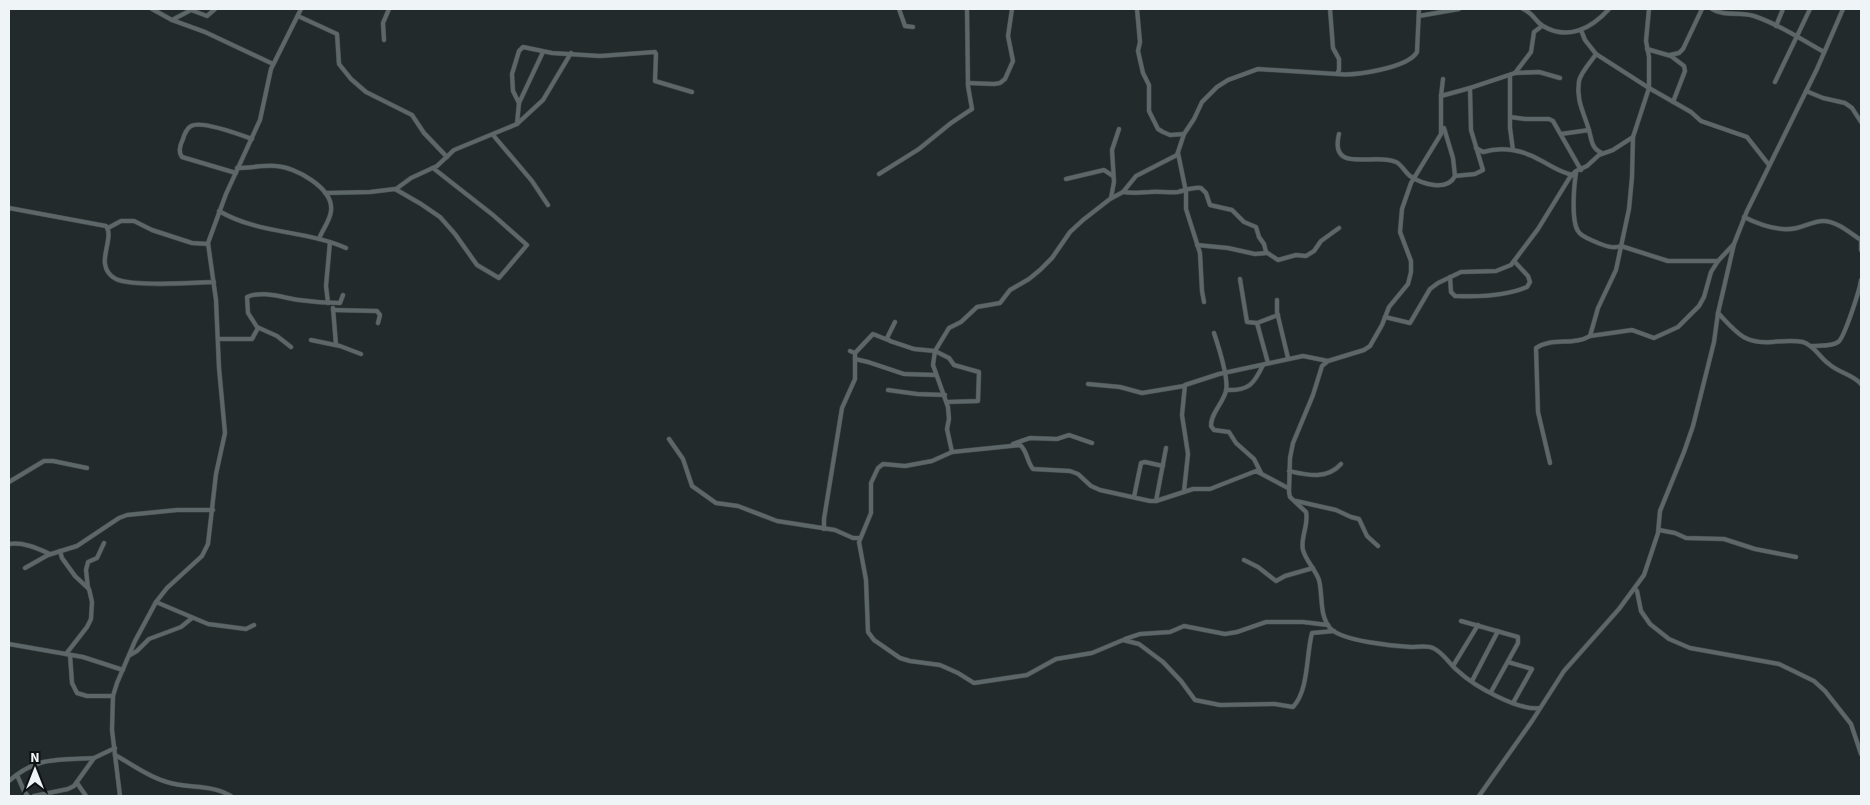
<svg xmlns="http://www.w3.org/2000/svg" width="1870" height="805" font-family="'Source Sans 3',sans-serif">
<rect width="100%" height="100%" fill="#222a2c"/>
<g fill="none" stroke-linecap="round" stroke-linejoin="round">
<!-- minor casing -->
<g stroke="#42494a" stroke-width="5">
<g id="minor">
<path d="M152,9l20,11 33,12 68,32"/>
<path d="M899,9l6,17 8,1"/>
<path d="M1137,9l3,33 -2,9 5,22 6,12v26l9,18 5,3 7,3 14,-1"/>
<path d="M1523,9c12,5 11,12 20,17 25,15 49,2 66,-17"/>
<path d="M1712,9c13,8 28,2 42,7 25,8 48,24 70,36"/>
<path d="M298,16l39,18 2,30 12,15 15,13 46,23 12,18 23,24"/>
<path d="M1419,16l40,-7"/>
<path d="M172,20l19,-10 16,6 8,-7"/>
<path d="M1776,26l7,-17"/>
<path d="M1581,30l4,10 11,14 53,34 42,24 10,9 46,16 22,28"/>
<path d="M384,40l-1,-17 6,-14"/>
<path d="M1647,49l24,7 13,10 1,5 -12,31"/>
<path d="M1596,54c-5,8 -15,18 -17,27 -3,18 4,30 9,46 4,11 2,21 14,26"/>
<path d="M1670,55l9,-2 4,-4 19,-40"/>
<path d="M1515,73l24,-1 21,6"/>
<path d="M1337,74c18,2 71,-6 80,-22l2,-43"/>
<path d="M1510,76v52l3,22"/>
<path d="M1443,79l-2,17v38l-30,49 -9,26 -2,23 11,29v11l-3,12 -19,23 -7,18 -12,21 -6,4 -36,11 -6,5 -9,29 -20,48 -3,15 -1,34 1,5 16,15c3,13 -6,26 -3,38 3,11 12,19 16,30 4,16 0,35 11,48 11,13 63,18 81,19 7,0 16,-2 22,1 11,5 16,16 25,23 16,15 60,40 82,37"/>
<path d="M1775,82l35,-73"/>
<path d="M968,83l26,1 6,-1 5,-4 8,-18 -5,-25 4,-27"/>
<path d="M1806,91l17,7 22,5 7,5 9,14"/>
<path d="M1441,96l29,-8 45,-15 16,-21 3,-20 8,-6"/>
<path d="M519,103l24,-51"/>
<path d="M1510,117l15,2h24l4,2 28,49"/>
<path d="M517,124l2,-21 -6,-12 -1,-17 7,-23 4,-4 29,6 48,3 55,-4 1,2 -1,27 37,11"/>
<path d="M1339,134c-10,41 36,18 57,28 5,2 9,10 14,14 12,8 37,16 45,0l-2,-18 -9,-30"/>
<path d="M1561,134l28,-4"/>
<path d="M493,135l39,46 16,24"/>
<path d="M1476,148l7,4c19,-6 40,-2 57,8 12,6 19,12 33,15"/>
<path d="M1178,153l8,39v17l14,44 2,38 2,11"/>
<path d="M237,168c13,0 26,-3 39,-2 19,1 58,22 55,45 -1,10 -9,19 -12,28"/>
<path d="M236,173l-54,-16c-4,-5 -2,-12 1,-18 1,-4 4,-11 8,-13 11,-6 50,9 61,13"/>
<path d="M1576,173c-2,12 -5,48 2,58 3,6 14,9 20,12 8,3 15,6 23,3l47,15h50"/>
<path d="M879,174l40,-25 32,-26 21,-14 -4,-23 -1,-77"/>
<path d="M1455,176l20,-2 8,-4 -12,-40 -1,-42"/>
<path d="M1066,179l38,-9 9,6"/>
<path d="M396,189l15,-11 26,-12 17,-16 63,-26 26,-24 28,-47"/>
<path d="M1123,192c13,2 16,0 27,0 10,-1 19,1 28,0 8,-2 15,-5 23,-4l5,5 4,12 22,5 12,12 12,5 3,10 5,7 2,8 12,8 18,-5 10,1 8,-5 7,-10 18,-13"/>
<path d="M325,193l45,-1 25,-3 26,15 19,13 15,17 22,31 22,13 28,-33 -34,-30 -60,-47"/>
<path d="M1111,198l3,-16 -2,-32 7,-21"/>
<path d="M9,208l97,18c7,9 -3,27 -1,38 1,7 5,12 11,15 17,8 77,4 98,3"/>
<path d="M219,211c39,23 86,19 127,37"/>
<path d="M1744,217c16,8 36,15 53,11 8,-2 18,-7 26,-7 14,0 27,12 38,19"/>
<path d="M108,228l13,-7h13l18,9 40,13 16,1"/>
<path d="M1861,240v10"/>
<path d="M1197,245l31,3 27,6 12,-1"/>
<path d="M1450,277l1,15 4,4c22,1 51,0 72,-9l3,-5 -2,-6 -14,-15"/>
<path d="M1240,279l7,43 10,1 21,-8"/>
<path d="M1277,300v12l11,46"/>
<path d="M328,303l-2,-17 4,-44"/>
<path d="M333,308l3,37"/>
<path d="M333,310l44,1 3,4 -2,8"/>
<path d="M1718,313c19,20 26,31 54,29 11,-1 21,-2 31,0 12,4 16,15 26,22 10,9 23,10 32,20"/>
<path d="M1385,317l25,6 20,-34 8,-6 23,-11 35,-1 15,-6 27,-36 32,-52 6,-6 11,-5 12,-11 14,-5 20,-13"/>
<path d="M895,322l-8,16 3,3 24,8 21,2 14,7 5,7 25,7 -1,29 -31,1"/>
<path d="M1257,323l11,40"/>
<path d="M1214,333c4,12 15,45 12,58 -3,12 -16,24 -15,35l3,4 15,2 7,11 18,16 7,14"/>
<path d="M1590,336l42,-6 22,8 24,-11 21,-21 5,-9 7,-25 7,-11 16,-17"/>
<path d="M219,339h33l6,-11"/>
<path d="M311,340l29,6 21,8"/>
<path d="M1811,346c9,-1 20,1 27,-4 6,-3 22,-53 23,-62"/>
<path d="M291,347l-14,-11 -20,-9 -9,-14 -1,-16c15,-7 37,1 52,3 14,2 27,3 41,3l3,-8"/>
<path d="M850,351l5,2 18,-19 15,6"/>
<path d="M855,359l13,3 36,12 32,1"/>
<path d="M1088,384l32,3 22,6 42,-7"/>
<path d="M888,390l29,4 28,1"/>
<path d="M1226,390c23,1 28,-6 37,-25"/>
<path d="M669,439l14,20 9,27 24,17 22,3 39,15 58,9 18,8h7"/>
<path d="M1013,444l17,-6 27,1 12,-4 23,8"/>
<path d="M952,452l-5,-23 2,-10 -1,-12 -15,-42 2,-14 14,-23 12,-6 16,-15 23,-4 10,-13 19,-11 11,-9 12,-12 18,-26 13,-12 27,-21 13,-7 13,-16 41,-21 7,-21 10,-15 8,-17 15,-15 11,-7 30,-11 79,5 2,-4v-11l-6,-11 -3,-39"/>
<path d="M1550,463l-12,-51 -2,-64c16,-11 38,-2 54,-12l8,-28 18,-38 13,-61 3,-32 1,-40 16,-49v-31l-3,-16 3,-32"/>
<path d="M1289,471c18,4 38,9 52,-7"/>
<path d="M9,482l35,-21h9l34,7"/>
<path d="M1288,488l-32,-17 -46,18h-17l-37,12h-6l-50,-11 -9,-4 -13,-12 -8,-3 -37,-2c-6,-7 -6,-19 -13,-24l-68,7 -20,9 -27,5 -22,-2 -5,4 -7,15v30l-12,29 7,38 2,52 6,8 26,18 10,3 30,4 18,8 16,10 53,-8 29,-16 36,-6 31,-13 16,4 24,18 18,19 14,19 25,5 55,-1 18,3c16,-17 13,-52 19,-74l22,-2"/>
<path d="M1184,491l4,-37 -6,-39 3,-30 34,-11 84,-18 25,5"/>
<path d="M1134,497l7,-34 4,-1 18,4"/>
<path d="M1156,501l10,-53"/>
<path d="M1296,501l40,9 15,7 8,2 8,17 11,10"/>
<path d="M824,529v-10l18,-111 13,-29v-26"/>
<path d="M1659,530l16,3 11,5 38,1 31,10 41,8"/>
<path d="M9,544c14,-2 28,4 41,10"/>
<path d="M60,551l2,7 13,18 14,13 3,13 -1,17 -4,8 -21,27"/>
<path d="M1244,560l14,7 18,14 9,-5 28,-8"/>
<path d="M25,568l23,-13 29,-9 42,-28 8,-3 50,-5h36"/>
<path d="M88,588l-2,-18 2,-8 9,-4 7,-15"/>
<path d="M1635,589l2,2 4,20 9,13 19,15 21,9 89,16 35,17 11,10 26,33 10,30"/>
<path d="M156,602l52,22 38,5 8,-4"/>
<path d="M1461,621l57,16v6l-27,49"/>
<path d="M1125,639l15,-5 30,-2 14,-6 41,8 12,-2 29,-10h37l25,3"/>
<path d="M9,644l74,13 40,13"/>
<path d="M70,655l2,28 5,10 10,3h26"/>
<path d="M130,655l7,-4 12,-12 32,-12 11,-9"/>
<path d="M1508,662l24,7 -19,34"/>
<path d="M1453,666l25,-41"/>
<path d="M1472,681l26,-50"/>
<path d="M115,755c17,9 33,22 52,27 21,7 45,2 64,14"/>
<path d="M17,775l7,16 4,5"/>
<path d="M9,781c28,-25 50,-21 85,-23"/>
<path d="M77,783l9,13"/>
<path d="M34,796l34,-7 6,-3 20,-28 21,-10"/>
<path d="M120,796l-8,-66 1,-34 4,-13 18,-42 21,-39 11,-14 35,-32 6,-12 8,-70 9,-41 -6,-65 -3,-68 -8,-57 18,-49 34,-74 11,-51 30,-60"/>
<path d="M1479,796l53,-75 32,-50 55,-62 25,-34 14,-42 2,-22 24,-59 9,-26 21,-84 4,-29 16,-69 13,-33 70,-142 26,-60"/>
</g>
</g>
<!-- minor -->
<use href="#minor" stroke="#5d6668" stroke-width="4"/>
</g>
<!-- border -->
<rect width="1870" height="805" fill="none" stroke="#eff4f6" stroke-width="20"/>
<!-- north arrow -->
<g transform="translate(35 770)" stroke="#0e1213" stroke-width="4" paint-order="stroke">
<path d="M0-4L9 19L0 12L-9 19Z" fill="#eff4f6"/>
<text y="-8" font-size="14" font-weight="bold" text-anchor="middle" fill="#eff4f6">N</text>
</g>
</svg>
